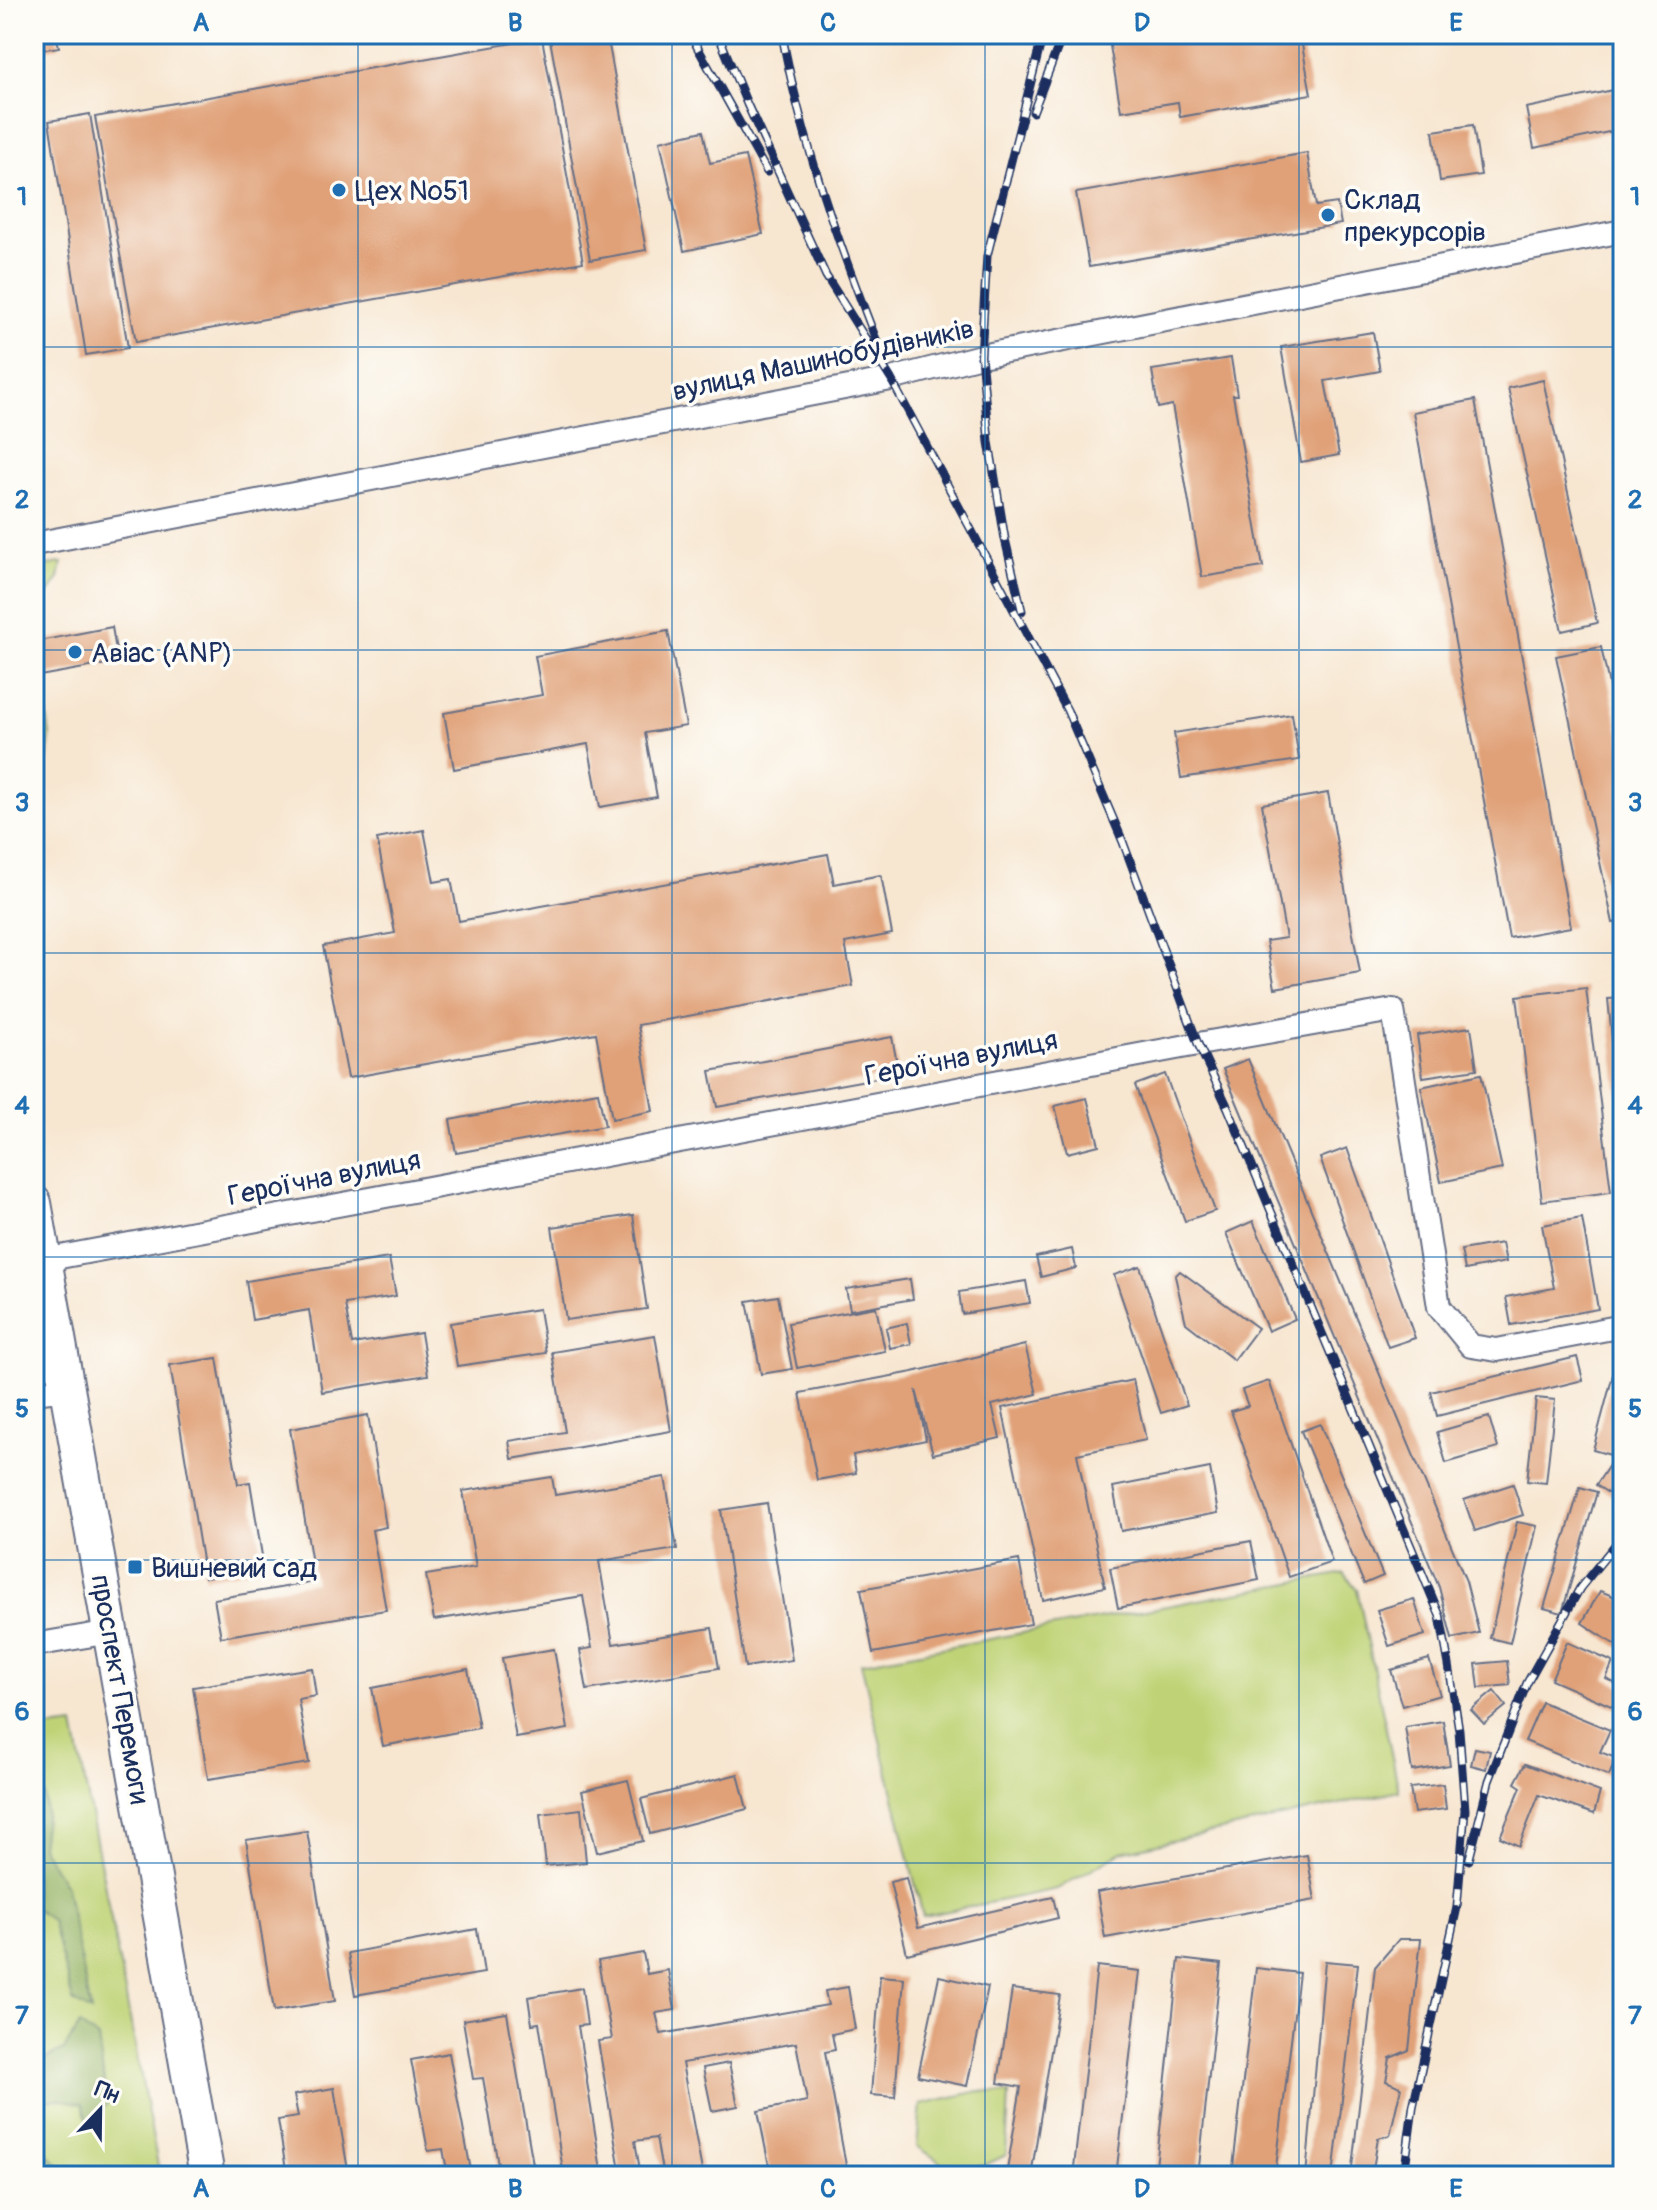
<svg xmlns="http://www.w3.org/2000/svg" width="1657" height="2210" font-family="Pangolin,sans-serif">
<rect width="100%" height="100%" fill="#fdfcf7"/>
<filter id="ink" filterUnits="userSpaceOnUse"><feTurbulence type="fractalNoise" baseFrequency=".0125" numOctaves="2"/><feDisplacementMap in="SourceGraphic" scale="16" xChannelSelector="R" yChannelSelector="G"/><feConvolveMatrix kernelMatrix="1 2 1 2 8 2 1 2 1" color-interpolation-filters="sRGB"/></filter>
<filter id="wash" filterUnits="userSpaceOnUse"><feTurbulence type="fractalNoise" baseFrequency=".006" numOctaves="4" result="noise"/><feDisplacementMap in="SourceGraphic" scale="32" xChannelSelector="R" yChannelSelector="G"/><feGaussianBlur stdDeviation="1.8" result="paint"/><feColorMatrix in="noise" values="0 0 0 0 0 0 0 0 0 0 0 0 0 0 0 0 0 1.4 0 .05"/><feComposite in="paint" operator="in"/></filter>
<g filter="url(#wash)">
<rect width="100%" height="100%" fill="#f7e6d0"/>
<!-- green -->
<g fill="#bfd376" stroke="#6d816a" stroke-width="2">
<path d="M62,563l-3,15 -25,37v-48z"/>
<path d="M41,676l9,60 -3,23 -13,-6v-76z"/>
<path d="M1344,1573l13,16 42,202 -278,61 -64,37 -134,27 -62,-253z"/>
<path d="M74,1725l86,451h-126v-446z"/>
<path d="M979,2091l30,3 -3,61 -23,11 -34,2 -32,-22 4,-42z"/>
</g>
<!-- forest -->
<g fill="#97b567" stroke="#597262" stroke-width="2">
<path d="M34,1720l12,91 -5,35 25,41 25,125 -18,-11 -21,-80 -18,-13z"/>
<path d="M79,2025l19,13 9,66 -18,20 -6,-20 -23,-5 -26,2v-28l7,-12 23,-11z"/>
<path d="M34,2141l32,31v4h-32z"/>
</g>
<g id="blocks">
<!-- building -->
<g fill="#e0a178">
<path d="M34,34h22l3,13 -25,4z"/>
<path d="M549,34h58l39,216 -56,10z"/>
<path d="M1108,34h192l11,60 -131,23 -2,-15 -57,9z"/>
<path d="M542,38l41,224 -447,80 -41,-225z"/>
<path d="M1623,88v41l-89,19 -8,-40z"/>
<path d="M90,114l38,234 -42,7 -37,-234z"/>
<path d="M1473,125l8,50 -41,6 -7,-50z"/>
<path d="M703,131l7,32 35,-7 18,78 -79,17 -24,-110z"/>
<path d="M1307,153l9,53 21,-3 4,21 -252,43 -13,-74z"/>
<path d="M1373,332l7,39 -55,10 14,74 -38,7 -20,-115z"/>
<path d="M1231,358l6,37h-4l30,172 -61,10 -30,-172 -14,3 -6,-38z"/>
<path d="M1543,380l54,243 -35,8 -54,-243z"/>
<path d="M1475,400l96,527 -62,11 -96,-526z"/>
<path d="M112,627l6,35 -84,15v-35z"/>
<path d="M668,631l18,95 -41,7 12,64 -57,10 -12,-63 -134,25 -10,-56 98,-18 -7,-39z"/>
<path d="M1601,647l22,104v170l-10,2 -57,-267z"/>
<path d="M1292,714l7,46 -118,18 -7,-45z"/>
<path d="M1328,793l32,180 -85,15 -9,-47 20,-3 -24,-134z"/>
<path d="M424,830l10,52 17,-3 8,42 369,-67 6,30 47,-9 11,59 -47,9 8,43 -215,39 15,86 -41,8 -16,-86 -248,45 -25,-132 72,-13 -18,-94z"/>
<path d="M1586,988l25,204 -69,9 -25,-205z"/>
<path d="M1623,998v130h-2l-13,-129z"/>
<path d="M1471,1027l6,42 -54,8 -6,-42z"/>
<path d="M892,1037l7,37 -182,33 -7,-36z"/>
<path d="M1248,1059l218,522 13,52 -27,6 -13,-52 -216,-518z"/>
<path d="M1165,1074l50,137 -30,10 -50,-136z"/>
<path d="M1481,1074l21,95 -61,13 -20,-95z"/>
<path d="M598,1092l7,34 -149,27 -6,-33z"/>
<path d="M1087,1098l12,47 -32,8 -12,-47z"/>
<path d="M1347,1148l68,190 -27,9 -68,-189z"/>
<path d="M633,1215l14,94 -81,11 -14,-93z"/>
<path d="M1582,1218l16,91 -87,16 -5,-28 48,-9 -12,-63z"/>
<path d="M1253,1221l42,98 -27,12 -42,-98z"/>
<path d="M1502,1243l4,19 -41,8 -4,-20z"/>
<path d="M1072,1249l4,19 -35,9 -5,-20z"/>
<path d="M389,1258l7,38 -51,8 7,40 69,-11 7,42 -106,17 -13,-82 -57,10 -6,-39z"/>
<path d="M1140,1266l47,139 -26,8 -47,-138z"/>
<path d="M1180,1271l78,57 -24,32 -48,-37 -11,-47z"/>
<path d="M910,1279l3,20 -63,11 -4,-21z"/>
<path d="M1026,1281l4,22 -68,11 -3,-22z"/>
<path d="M778,1296l14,73 -31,5 -14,-73z"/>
<path d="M876,1307l9,44 -88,17 -9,-45z"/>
<path d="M539,1309l7,44 -89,13 -7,-43z"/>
<path d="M907,1323l4,21 -21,4 -4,-20z"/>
<path d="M655,1335l16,96 -159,28 -3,-18 56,-9 -13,-80z"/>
<path d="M1622,1341l1,81 -9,34 -21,-6z"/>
<path d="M1025,1345l12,49 -45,11 8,33 -67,16 -17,-64 10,50 -73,15 3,18 -39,7 -17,-87 113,-21z"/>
<path d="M1577,1357l6,23 -146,36 -6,-24z"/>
<path d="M217,1358l21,126 12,-2 14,86 -59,10 -35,-213z"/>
<path d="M1133,1380l13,60 -69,14 28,133 -62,13 -41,-192z"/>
<path d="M1269,1381l63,181 -43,15 -58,-166 17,-5 -6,-16z"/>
<path d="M1536,1398l19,2 -9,83 -19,-2z"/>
<path d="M368,1415l18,112 -14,3 14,80 -165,27 -7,-38 101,-17 -25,-153z"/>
<path d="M1489,1417l9,31 -52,15 -9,-31z"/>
<path d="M1320,1424l63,152 -19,8 -63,-153z"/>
<path d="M1612,1461l11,8v22l-6,8 -21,-14z"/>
<path d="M1210,1468l8,45 -97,18 -8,-44z"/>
<path d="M552,1477l3,18 110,-18 12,72 -78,12 14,83 99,-16 7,40 -132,22 -7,-40 12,-2 -9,-52 -149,24 -8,-45 50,-8 -13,-76z"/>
<path d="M1513,1484l10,31 -48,16 -11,-31z"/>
<path d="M1580,1487l17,5 -35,121 -18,-5z"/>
<path d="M767,1503l25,157 -47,7 -24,-157z"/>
<path d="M1517,1522l20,4 -27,117 -20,-5z"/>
<path d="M1251,1541l8,39 -141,28 -8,-40z"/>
<path d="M1019,1560l12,64 -158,29 -12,-64z"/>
<path d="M1600,1591l23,9v50l-41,-27z"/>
<path d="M1414,1599l11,36 -36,11 -12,-36z"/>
<path d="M1567,1642l46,20 -7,17 17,8v11l-5,11 -67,-29z"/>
<path d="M554,1649l14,80 -52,9 -14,-80z"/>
<path d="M1429,1659l11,36 -38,11 -11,-36z"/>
<path d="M1507,1661l3,24 -31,3 -3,-24z"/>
<path d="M312,1668l4,28 -18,3 11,64 -101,16 -15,-92z"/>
<path d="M468,1669l11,59 -96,18 -11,-58z"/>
<path d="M1494,1691l12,15 -22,18 -13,-14z"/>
<path d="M1542,1702l68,28 -10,22 16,6 -7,18 -84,-35z"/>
<path d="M1443,1721l7,44 -38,6 -7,-44z"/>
<path d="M1475,1748l15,3 -4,18 -15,-4z"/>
<path d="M1525,1764l75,28 -6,22 -55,-19 -20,51 -19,-9 21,-50 -6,-4z"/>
<path d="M738,1774l9,35 -97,25 -9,-35z"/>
<path d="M628,1780l15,61 -46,11 -15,-61z"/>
<path d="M1443,1784l3,25 -32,4 -4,-25z"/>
<path d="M581,1809l5,53 -40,4 -6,-52z"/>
<path d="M307,1831l28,170 -61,10 -28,-171z"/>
<path d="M1307,1855l8,45 -210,38 -8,-46z"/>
<path d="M906,1878l12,50 135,-31 5,21 -151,36 -17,-72z"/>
<path d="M477,1929l7,44 -129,22 -7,-42z"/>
<path d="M1399,1939h22l-12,111 -19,8 -4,23 15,6 -11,48 -12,3 -6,38h-21l24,-209z"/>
<path d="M643,1953l4,21 21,-4 7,40 -19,3 5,21 167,-29 -3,-14 23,-4 7,42 -23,5 3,16 -10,2 23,124h-77l-13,-65 49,-10 -11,-58 -114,20 21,113h-40l-7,-38 -21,3 6,35h-20l-23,-135 14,-2 -14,-78z"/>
<path d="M1179,1959l42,5 -23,212h-43z"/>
<path d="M1325,1961l33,3 -25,212h-27z"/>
<path d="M1097,1966l43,5 -24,205h-43z"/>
<path d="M1256,1968l43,5 -24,203h-43z"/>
<path d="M880,1976l24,2 -9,119 -24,-2z"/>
<path d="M939,1976l49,11 -21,99 -49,-10z"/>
<path d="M582,1988l5,37 -9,1 24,150h-38l-25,-153 -7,1 -4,-27z"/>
<path d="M1012,1989l48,6 -29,181h-25l15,-89 -23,-4z"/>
<path d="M507,2013l28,163h-35l-17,-98 -10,1 -10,-59z"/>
<path d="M449,2053l23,123h-24l-5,-27 -15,2 -17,-91z"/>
<path d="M729,2063l9,43 -26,5 -9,-43z"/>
<path d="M334,2088l15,88h-62l-9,-56 20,-3 -4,-22z"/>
</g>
</g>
</g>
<g filter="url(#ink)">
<use href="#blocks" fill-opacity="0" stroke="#686f86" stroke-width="2"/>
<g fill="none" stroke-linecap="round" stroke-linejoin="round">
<!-- street casing -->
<g stroke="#686f86" stroke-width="26">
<g id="street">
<path d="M34,544l857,-165 90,-23 642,-125"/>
<path d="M44,1260l1143,-214 206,-36 46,297 32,39 26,4 126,-24"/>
<path d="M34,1393l32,-4"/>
<path d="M34,1645l76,-13"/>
</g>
</g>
<!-- primary casing -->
<g stroke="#686f86" stroke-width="38">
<path id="primary" d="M34,1203l173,973"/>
</g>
<!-- street -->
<use href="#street" stroke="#fff" stroke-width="22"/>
<!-- primary -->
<use href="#primary" stroke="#fff" stroke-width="34"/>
<!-- rail casing -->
<g stroke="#1b2f5e" stroke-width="9">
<g id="rail">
<path d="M690,34l77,138"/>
<path d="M718,34l29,70 79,172 65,103 176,331 56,132 75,202 30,64 212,508 9,49 10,65 6,80 -8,97 -44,200 -9,69"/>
<path d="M782,34c19,106 56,208 95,308"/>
<path d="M1033,112l30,-78"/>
<path d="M1022,611l-17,-72 -16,-97 -8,-86 6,-100 56,-222"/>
<path d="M1469,1860l20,-79 38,-98 53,-95 43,-53"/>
</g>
</g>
<!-- rail -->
<use href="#rail" stroke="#fdfcf7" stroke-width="6" stroke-dasharray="18" stroke-linecap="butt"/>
</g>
</g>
<!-- grid -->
<path fill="none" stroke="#1f6fb2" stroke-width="2" stroke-opacity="0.55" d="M358,34v2142M672,34v2142M985,34v2142M1299,34v2142M34,347h1589M34,650h1589M34,953h1589M34,1257h1589M34,1560h1589M34,1863h1589"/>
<!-- markers -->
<g fill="#1f6fb2" stroke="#fdfcf7" stroke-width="3">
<circle cx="339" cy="190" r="8"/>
<circle cx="1328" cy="215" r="8"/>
<circle cx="75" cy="652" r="8"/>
<rect x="127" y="1559" width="16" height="16" rx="4"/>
</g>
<g text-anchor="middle" stroke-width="7" stroke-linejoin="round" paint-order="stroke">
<!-- poi labels -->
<g font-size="28" fill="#1b2f5e" stroke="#fdfcf7" text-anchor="start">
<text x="355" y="200">Цех №51</text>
<text x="1344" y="209">Склад<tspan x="1344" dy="32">прекурсорів</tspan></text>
<text x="91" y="662">Авіас (ANP)</text>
<text x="151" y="1577">Вишневий сад</text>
</g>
<!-- street labels -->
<g font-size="28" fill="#1b2f5e" stroke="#fdfcf7">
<text transform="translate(823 359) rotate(-12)" y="10">вулиця Машинобудівників</text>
<text transform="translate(961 1057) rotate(-11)" y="10">Героїчна вулиця</text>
<text transform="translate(324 1177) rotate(-11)" y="10">Героїчна вулиця</text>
<text transform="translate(121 1689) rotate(80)" y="10">проспект Перемоги</text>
</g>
</g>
<!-- margin -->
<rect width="1657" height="2210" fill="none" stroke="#fdfcf7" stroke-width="88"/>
<!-- north arrow -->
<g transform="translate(100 2110) rotate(22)" stroke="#fdfcf7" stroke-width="6" paint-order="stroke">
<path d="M0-6L14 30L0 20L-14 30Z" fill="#1b2f5e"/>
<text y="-12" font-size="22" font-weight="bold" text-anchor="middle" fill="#1b2f5e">Пн</text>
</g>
<rect x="44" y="44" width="1569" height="2122" fill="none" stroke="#1f6fb2" stroke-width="3"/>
<g font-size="26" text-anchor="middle" font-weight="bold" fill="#1f6fb2">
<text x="201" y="31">A</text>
<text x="515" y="31">B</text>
<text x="828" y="31">C</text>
<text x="1142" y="31">D</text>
<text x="1456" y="31">E</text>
<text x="22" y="205">1</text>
<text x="1635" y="205">1</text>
<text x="22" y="508">2</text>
<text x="1635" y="508">2</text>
<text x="22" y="811">3</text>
<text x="1635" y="811">3</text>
<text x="22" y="1114">4</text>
<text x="1635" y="1114">4</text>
<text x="22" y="1417">5</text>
<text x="1635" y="1417">5</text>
<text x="22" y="1720">6</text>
<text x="1635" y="1720">6</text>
<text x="22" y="2024">7</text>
<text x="1635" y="2024">7</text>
<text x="201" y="2197">A</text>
<text x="515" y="2197">B</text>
<text x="828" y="2197">C</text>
<text x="1142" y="2197">D</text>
<text x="1456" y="2197">E</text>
</g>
</svg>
